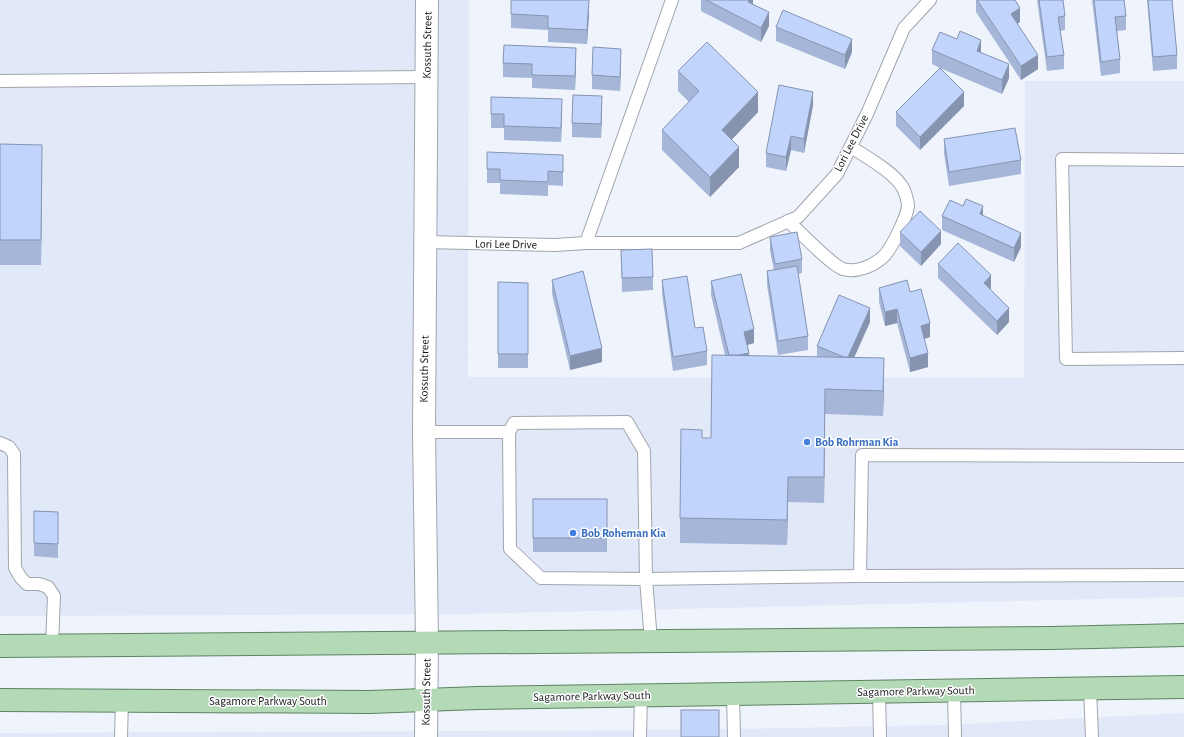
<svg xmlns="http://www.w3.org/2000/svg" width="1184" height="737" font-family="'Alegreya Sans',sans-serif">
<rect width="100%" height="100%" fill="#eff3fc"/>
<!-- built -->
<g fill="#e1e9f9">
<path d="M0,0h469l-1,377 556,1 1,-297h159v516l-717,17 -467,2z"/>
<path d="M1184,713v24h-1184v-4l681,-3 261,-5z"/>
</g>
<g fill="none" stroke-linecap="round" stroke-linejoin="round">
<!-- service casing -->
<g stroke="#a1a5ad" stroke-width="14">
<g id="service">
<path d="M0,81l426,-4"/>
<path d="M1184,160l-122,-1 4,200 118,-1"/>
<path d="M788,221c11,10 43,44 55,48 14,4 30,-3 40,-12 8,-7 24,-40 25,-51 0,-5 -3,-14 -5,-18 -9,-16 -37,-31 -52,-41"/>
<path d="M426,242l129,3 31,-2h153l59,-26 39,-43 30,-60 37,-86 26,-28"/>
<path d="M586,243l86,-243"/>
<path d="M424,432h85l1,117 31,29 105,1 -2,-128 -17,-29 -113,1 -5,9"/>
<path d="M0,443l9,4 5,7 1,114 6,10 6,6h12l9,3 6,9 -2,49"/>
<path d="M860,576l2,-121 322,1"/>
<path d="M651,641l-5,-62 214,-3 324,-1"/>
<path d="M1090,689l2,48"/>
<path d="M954,691l1,46"/>
<path d="M879,692l1,45"/>
<path d="M733,694l1,43"/>
<path d="M121,737l1,-37"/>
<path d="M640,737l1,-41"/>
</g>
</g>
<!-- minor casing -->
<g stroke="#a1a5ad" stroke-width="24">
<path id="minor" d="M427,642l-3,-210 3,-432"/>
</g>
<!-- tertiary casing -->
<g stroke="#a1a5ad" stroke-width="24">
<path id="tertiary" d="M426,737l1,-95"/>
</g>
<!-- primary casing -->
<g stroke="#5c845f" stroke-width="24">
<g id="primary">
<path d="M0,646l1050,-8 134,-3"/>
<path d="M0,700l370,2 108,-4 706,-11"/>
</g>
</g>
<!-- service -->
<use href="#service" stroke="#fff" stroke-width="12"/>
<!-- minor -->
<use href="#minor" stroke="#fff" stroke-width="22"/>
<!-- tertiary -->
<use href="#tertiary" stroke="#fff" stroke-width="22"/>
<!-- primary -->
<use href="#primary" stroke="#b4d9b6" stroke-width="22"/>
</g>
<!-- wall -->
<g fill="#a5b6d9">
<path d="M701,0h52v4l16,22 -8,16 -60,-31z"/>
<path d="M976,0h39l5,22 -3,2 21,45 -17,11 -45,-68z"/>
<path d="M1037,0h26l2,16v14l-5,1 4,24v14l-17,2z"/>
<path d="M1092,0h32l2,16v14l-9,1 3,28v14l-19,3z"/>
<path d="M1147,0h25l5,55v14l-24,2z"/>
<path d="M511,14h78l-2,30 -39,-2v-12l-37,-2z"/>
<path d="M776,27l76,25 -7,17 -69,-28z"/>
<path d="M932,50l49,3 28,25 -7,16 -62,-26 24,38 -44,44 -24,-24v-14l44,-44 -8,-4z"/>
<path d="M576,62l-1,28 -43,-2v-10l-29,-1v-14z"/>
<path d="M621,63l-1,28 -28,-2v-14z"/>
<path d="M678,71l80,41 -27,28 8,27 -29,30 -48,-47v-20l27,-28 -11,-11z"/>
<path d="M813,105l-9,48 -13,-3 -5,21 -20,-4v-14z"/>
<path d="M602,110l-1,28 -29,-1v-14z"/>
<path d="M562,113l-1,29 -57,-2v-12h-13v-14z"/>
<path d="M944,139l77,21v14l-72,12 -5,-33z"/>
<path d="M0,144l42,26 -1,95h-41z"/>
<path d="M487,169h76v17l-15,-1v11l-48,-2v-11h-13z"/>
<path d="M942,216h41l38,31 -7,15 -72,-32z"/>
<path d="M900,232l41,12 -20,22 -21,-20z"/>
<path d="M770,237l32,22v14l-4,1 10,62v14l-30,5 -11,-70v-14l7,-1 -4,-19z"/>
<path d="M621,250l32,27v13l-31,2z"/>
<path d="M938,264l53,25 -1,1 19,32 -12,13 -59,-57z"/>
<path d="M552,280l50,82 -32,8 -18,-76z"/>
<path d="M662,280l33,48 12,23v14l-34,6 -11,-77z"/>
<path d="M711,281l43,62 -7,2 2,11 68,1v-11l53,-24 -16,36 30,25 -1,33 -58,-2 -1,89 -36,-1 -1,43 -107,-2v-25l22,-80h9l14,-83 -14,-60z"/>
<path d="M498,282l30,1v85h-30z"/>
<path d="M879,288l31,4 20,45 -6,2 4,28 -18,5 -13,-49 -12,3 -6,-24z"/>
<rect x="533" y="499" width="74" height="53"/>
<path d="M34,511l24,1v46l-24,-2z"/>
</g>
<!-- shaded-wall -->
<g fill="#8694b0">
<path d="M589,0v14l-2,30v-14z"/>
<path d="M749,0h4v6l-5,-4z"/>
<path d="M1020,8v14l-9,6v-14z"/>
<path d="M769,12v14l-8,16v-14z"/>
<path d="M852,39v13l-7,17v-14z"/>
<path d="M981,40v14l-4,-3z"/>
<path d="M576,48v14l-1,28v-14z"/>
<path d="M621,49v14l-1,28v-14z"/>
<path d="M1038,55v14l-17,11v-14z"/>
<path d="M1009,64v14l-7,16v-14z"/>
<path d="M758,92v20l-36,38v-20z"/>
<path d="M813,92v13l-9,48v-14z"/>
<path d="M964,92v14l-44,44v-13z"/>
<path d="M602,96v14l-1,28v-14z"/>
<path d="M562,99v14l-1,29v-14z"/>
<path d="M791,136v14l-5,21v-14z"/>
<path d="M42,145v25l-1,95v-25z"/>
<path d="M739,147v20l-29,30v-20z"/>
<path d="M983,206v14l-3,-6z"/>
<path d="M941,231v13l-20,22v-14z"/>
<path d="M1021,233v14l-7,15v-14z"/>
<path d="M991,275v14l-7,8v-14z"/>
<path d="M870,308v14l-23,51v-14z"/>
<path d="M1009,308v14l-12,13v-14z"/>
<path d="M897,309v14l-12,3v-14z"/>
<path d="M930,323v14l-9,3v-14z"/>
<path d="M754,329v14l-10,3v-14z"/>
<path d="M602,348v14l-32,8v-14z"/>
<path d="M749,353v14l-20,-9z"/>
<path d="M928,353v14l-18,5v-14z"/>
<path d="M884,358v25l-1,33v-25z"/>
<path d="M825,389v25l-1,89v-26z"/>
<path d="M788,477v25l-1,43v-25z"/>
</g>
<!-- building -->
<g fill="#c0d4fc" stroke="#8694b0">
<path d="M511,0h78l-2,30 -39,-2v-12l-37,-2z"/>
<path d="M706,0h43l-1,2 21,10 -8,16z"/>
<path d="M977,0h38l5,8 -9,6 27,41 -17,11z"/>
<path d="M1039,0h24l2,16 -7,1 6,38 -17,2z"/>
<path d="M1094,0h30l2,16 -11,1 5,42 -19,3z"/>
<path d="M1148,0h24l5,55 -24,2z"/>
<path d="M783,10l69,29 -7,16 -69,-28z"/>
<path d="M960,31l21,9 -4,11 32,13 -7,16 -70,-30 8,-18 17,7z"/>
<path d="M707,42l51,50 -36,38 17,17 -29,30 -48,-47 37,-39 -21,-20z"/>
<path d="M504,45l72,3 -1,28 -43,-1v-11l-29,-1z"/>
<path d="M593,47l28,2 -1,28 -28,-2z"/>
<path d="M940,68l24,24 -44,45 -24,-25z"/>
<path d="M779,85l34,7 -9,47 -13,-3 -5,21 -20,-4z"/>
<path d="M573,95l29,1 -1,28 -29,-1z"/>
<path d="M491,97l71,2 -1,29 -57,-2v-12h-13z"/>
<path d="M1015,128l6,32 -72,12 -5,-33z"/>
<path d="M0,144l42,1 -1,95h-41z"/>
<path d="M487,152l76,3v17l-15,-1v11l-48,-2v-11h-13z"/>
<path d="M966,199l17,7 -3,8 41,19 -7,15 -72,-32 8,-16 13,6z"/>
<path d="M920,211l21,20 -20,21 -21,-20z"/>
<path d="M797,232l5,27 -27,5 -5,-27z"/>
<path d="M958,243l33,32 -7,8 25,25 -12,13 -59,-57z"/>
<path d="M652,249l1,28 -31,1 -1,-28z"/>
<path d="M797,266l11,70 -30,5 -11,-70z"/>
<path d="M583,271l19,77 -32,8 -18,-76z"/>
<path d="M741,274l13,55 -10,3 5,21 -10,2h-10l-18,-74z"/>
<path d="M687,276l8,52 8,-1 4,24 -34,6 -11,-77z"/>
<path d="M907,280l3,12 11,-3 9,34 -9,3 7,27 -18,5 -13,-49 -12,3 -6,-24z"/>
<path d="M498,282l30,1v71h-30z"/>
<path d="M839,295l31,13 -22,49h-4l-27,-11z"/>
<path d="M712,355l172,3 -1,33 -58,-2 -1,88h-36l-1,43 -107,-2 1,-89 21,1v8h9z"/>
<rect x="533" y="499" width="74" height="39"/>
<path d="M34,511l24,1v32l-24,-1z"/>
<rect x="681" y="710" width="38" height="27"/>
</g>
<!-- markers -->
<g fill="#3f7fe0" stroke="#fff" stroke-width="1.5">
<circle cx="807" cy="442" r="4"/>
<circle cx="573" cy="533" r="4"/>
</g>
<g text-anchor="middle" stroke-width="3" stroke-linejoin="round" paint-order="stroke">
<!-- street labels -->
<g font-size="12" fill="#141518" stroke="#fff">
<text transform="translate(427 45) rotate(-89)" y="4">Kossuth Street</text>
<text transform="translate(851 143) rotate(-63)" y="4">Lori Lee Drive</text>
<text transform="translate(506 244) rotate(1)" y="4">Lori Lee Drive</text>
<text transform="translate(424 369) rotate(-89)" y="4">Kossuth Street</text>
<text transform="translate(916 691) rotate(-1)" y="4">Sagamore Parkway South</text>
<text transform="translate(426 692) rotate(-89)" y="4">Kossuth Street</text>
<text transform="translate(592 696) rotate(-1)" y="4">Sagamore Parkway South</text>
<text x="268" y="705">Sagamore Parkway South</text>
</g>
<!-- shop labels -->
<g font-size="12" font-weight="bold" fill="#366cbe" stroke="#fff" text-anchor="start">
<text x="815" y="446">Bob Rohrman Kia</text>
<text x="581" y="537">Bob Roheman Kia</text>
</g>
</g>
</svg>
